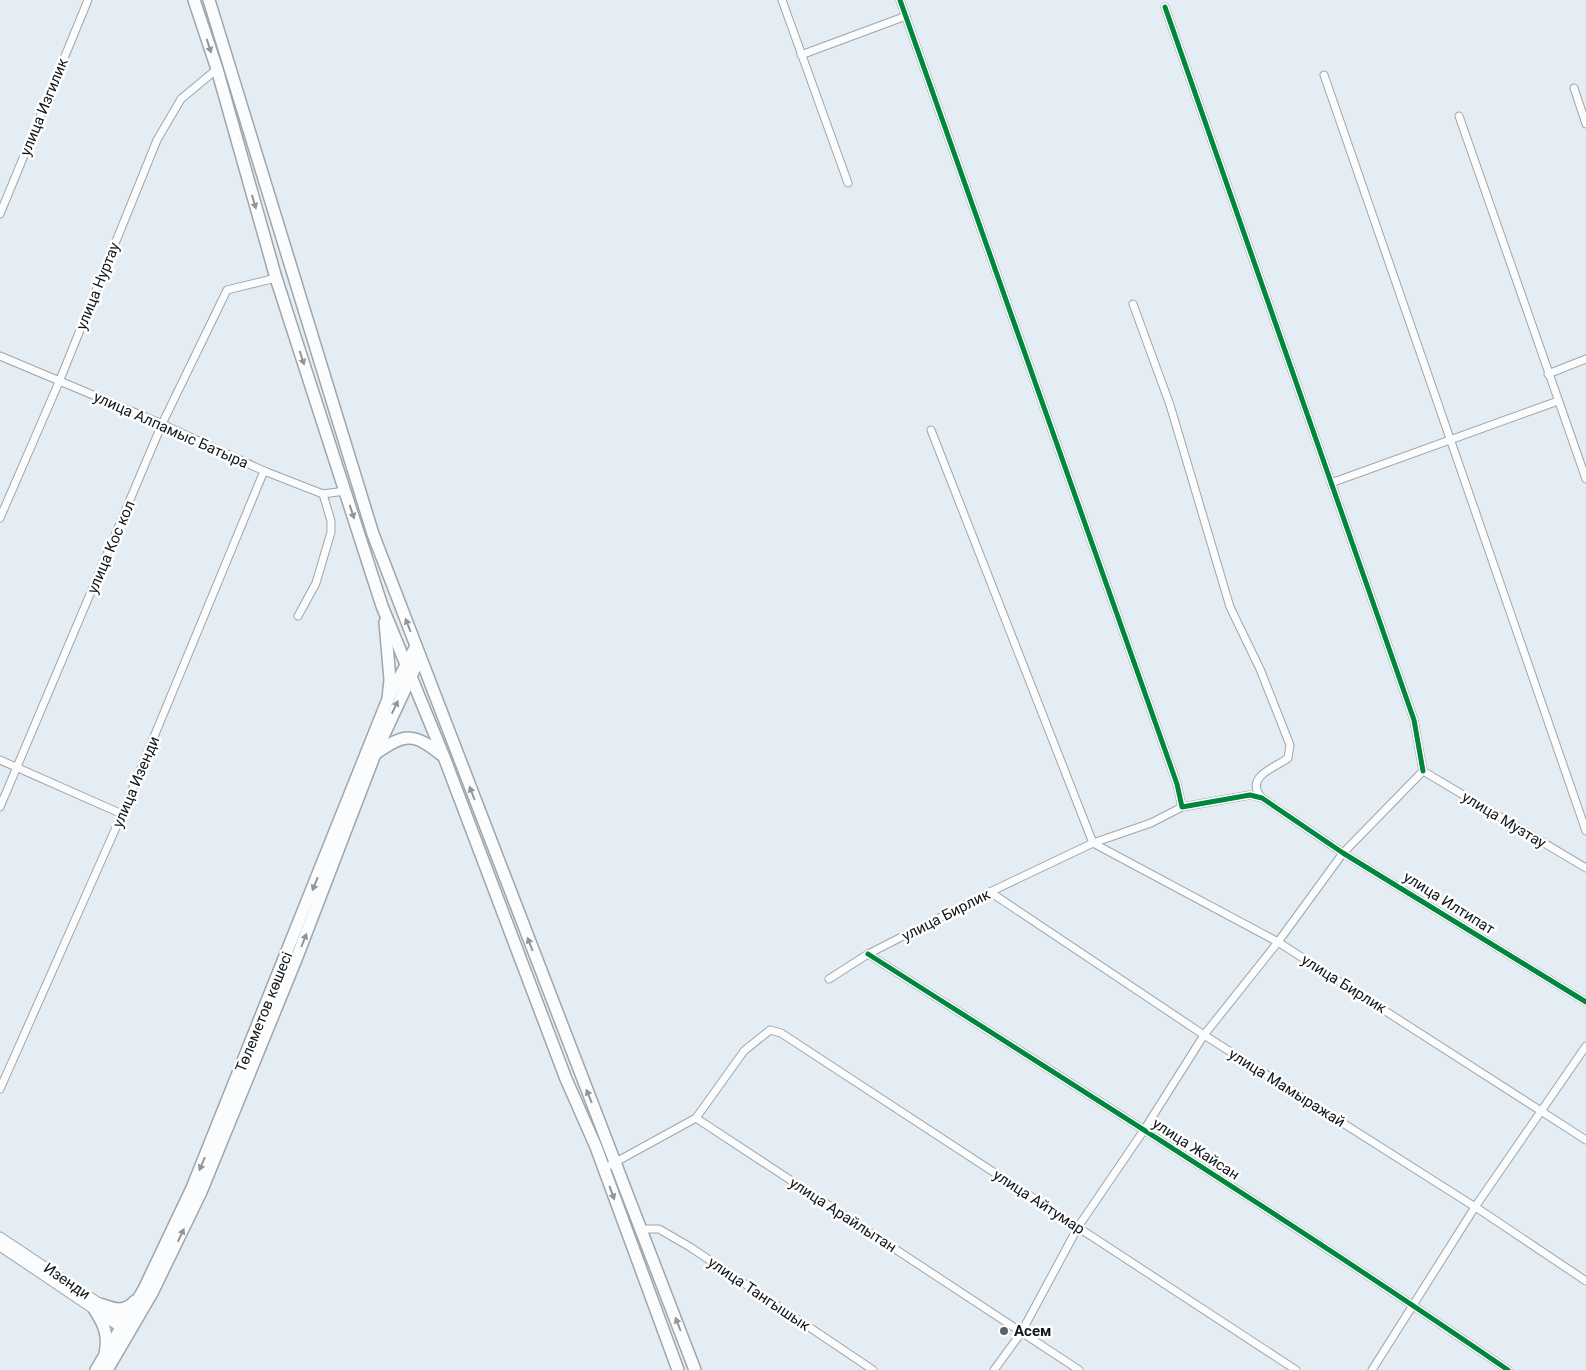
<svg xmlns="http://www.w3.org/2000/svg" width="1586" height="1370" font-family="Roboto,sans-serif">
<rect width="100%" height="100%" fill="#e4edf3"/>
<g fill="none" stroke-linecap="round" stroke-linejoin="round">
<!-- minor casing -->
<g stroke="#9fa6ab" stroke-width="9">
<g id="minor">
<path d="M782,0l66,183"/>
<path d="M900,0l277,784 5,23 68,-12 12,3 81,55 243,149"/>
<path d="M1165,7l249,713 9,51"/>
<path d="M801,55l105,-39"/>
<path d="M1324,75l262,756"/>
<path d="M1574,88l12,36"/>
<path d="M1459,116l127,363"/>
<path d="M0,214l88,-214"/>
<path d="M1133,304l37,101 60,202 30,62 30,76 -2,13c-11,9 -44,18 -27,39"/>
<path d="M0,356l162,68 102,47 59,23 22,-3"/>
<path d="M1548,374l38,-15"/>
<path d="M931,430l162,413 185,99 308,198"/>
<path d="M1331,483l227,-82"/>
<path d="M0,518l59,-136 98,-242 24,-41 36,-30"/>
<path d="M298,616l18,-33 15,-51v-11l-8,-27"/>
<path d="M0,760l122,54"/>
<path d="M1423,771l163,97"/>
<path d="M0,807l162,-383 65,-134 49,-12"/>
<path d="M990,892l214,143 279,177 103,69"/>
<path d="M868,954c215,137 430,272 640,416"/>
<path d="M829,979l39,-25 122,-62 103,-49 58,-20 31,-16"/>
<path d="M0,1089l122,-275 142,-343"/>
<path d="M696,1118l48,-67 26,-21 11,3 515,337"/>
<path d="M603,1169l93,-51 383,252"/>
<path d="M642,1229h17l31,18 183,123"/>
<path d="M994,1370l27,-37 57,-106 66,-97 60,-95 74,-93 65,-89 80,-82"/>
<path d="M1372,1370l103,-163 111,-161"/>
</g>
</g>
<!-- tertiary casing -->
<g stroke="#9fa6ab" stroke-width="11">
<g id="tertiary">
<path d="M0,1237l129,86"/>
<path d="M0,1246l126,85"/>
</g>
</g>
<!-- primary casing -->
<g stroke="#9fa6ab" stroke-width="14">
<g id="primary">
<path d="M100,1304c14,5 24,9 35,-3"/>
<path d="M94,1309c10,15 15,26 11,45"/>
<path d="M96,1370l48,-81 48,-101 196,-489 28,-53"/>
<path d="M107,1370l45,-77 49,-101 96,-235 78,-203 45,-97"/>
</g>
</g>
<!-- trunk casing -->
<g stroke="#9fa6ab" stroke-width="14">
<g id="trunk">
<path d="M194,0l23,69 59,209 106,328 62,151 122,322 30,68 82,223"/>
<path d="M209,0l164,534 322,836"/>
<path d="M385,622l5,58 -2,19"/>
<path d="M375,754c31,-22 39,-21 68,2"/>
</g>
</g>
<!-- minor -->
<use href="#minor" stroke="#fbfcfd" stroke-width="7"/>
<!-- tertiary -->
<use href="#tertiary" stroke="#fbfcfd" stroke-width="9"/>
<!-- primary -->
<use href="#primary" stroke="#fbfcfd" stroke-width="11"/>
<!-- trunk -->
<use href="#trunk" stroke="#fbfcfd" stroke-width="11"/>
<!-- cycleway casing -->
<g stroke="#fff" stroke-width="8">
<g id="cycleway">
<path d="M900,0l277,784 5,23 68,-12 12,3 81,55 243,149"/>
<path d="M1165,7l249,713 9,51"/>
<path d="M868,954c215,137 430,272 640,416"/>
</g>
</g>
<!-- cycleway -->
<use href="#cycleway" stroke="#00873e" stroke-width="5"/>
</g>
<!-- one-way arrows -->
<defs><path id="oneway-solid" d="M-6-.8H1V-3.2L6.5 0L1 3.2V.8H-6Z" transform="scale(1.25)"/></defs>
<g fill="#929597">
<use href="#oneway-solid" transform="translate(209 46) rotate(72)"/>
<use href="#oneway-solid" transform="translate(254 202) rotate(74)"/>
<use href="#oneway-solid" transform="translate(302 358) rotate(72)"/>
<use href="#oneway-solid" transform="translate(352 512) rotate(72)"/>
<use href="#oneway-solid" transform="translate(408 625) rotate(-111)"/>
<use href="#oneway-solid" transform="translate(395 707) rotate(-65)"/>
<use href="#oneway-solid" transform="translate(472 793) rotate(-111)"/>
<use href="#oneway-solid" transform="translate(315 884) rotate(112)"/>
<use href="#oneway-solid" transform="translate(304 940) rotate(-69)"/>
<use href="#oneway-solid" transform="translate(530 944) rotate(-111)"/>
<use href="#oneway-solid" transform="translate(589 1096) rotate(-112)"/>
<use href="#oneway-solid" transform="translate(202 1164) rotate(113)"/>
<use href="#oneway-solid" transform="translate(612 1193) rotate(70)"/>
<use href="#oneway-solid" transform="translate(181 1235) rotate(-65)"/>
<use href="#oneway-solid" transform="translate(678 1324) rotate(-111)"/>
</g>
<!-- markers -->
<circle fill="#5c6267" stroke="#fff" stroke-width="2" cx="1004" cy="1331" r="5"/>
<g text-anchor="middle" stroke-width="5" stroke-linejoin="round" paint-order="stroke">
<!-- street labels -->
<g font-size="15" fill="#12171b" stroke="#fff">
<text transform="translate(44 107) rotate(-68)" y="5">улица Изгилик</text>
<text transform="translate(98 286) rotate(-68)" y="5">улица Нуртау</text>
<text transform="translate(171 430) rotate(24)" y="5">улица Алпамыс Батыра</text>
<text transform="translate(111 547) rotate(-67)" y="5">улица Кос кол</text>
<text transform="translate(136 782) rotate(-67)" y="5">улица Изенди</text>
<text transform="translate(1504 820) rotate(31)" y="5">улица Музтау</text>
<text transform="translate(1449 903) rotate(32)" y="5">улица Илтипат</text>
<text transform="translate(946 915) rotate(-27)" y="5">улица Бирлик</text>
<text transform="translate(1344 984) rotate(32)" y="5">улица Бирлик</text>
<text transform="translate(264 1012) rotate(-68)" y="5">Төлеметов көшесі</text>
<text transform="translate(1287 1088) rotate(32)" y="5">улица Мамыражай</text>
<text transform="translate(1196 1149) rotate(33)" y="5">улица Жайсан</text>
<text transform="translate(1039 1202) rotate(33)" y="5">улица Айтумар</text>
<text transform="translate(843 1215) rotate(33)" y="5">улица Арайлытан</text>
<text transform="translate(67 1281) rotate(34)" y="5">Изенди</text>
<text transform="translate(759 1294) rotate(34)" y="5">улица Тангышык</text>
</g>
<!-- poi labels -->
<g font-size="15" font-weight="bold" fill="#12171b" stroke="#fff" text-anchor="start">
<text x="1014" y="1336">Асем</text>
</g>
</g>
</svg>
